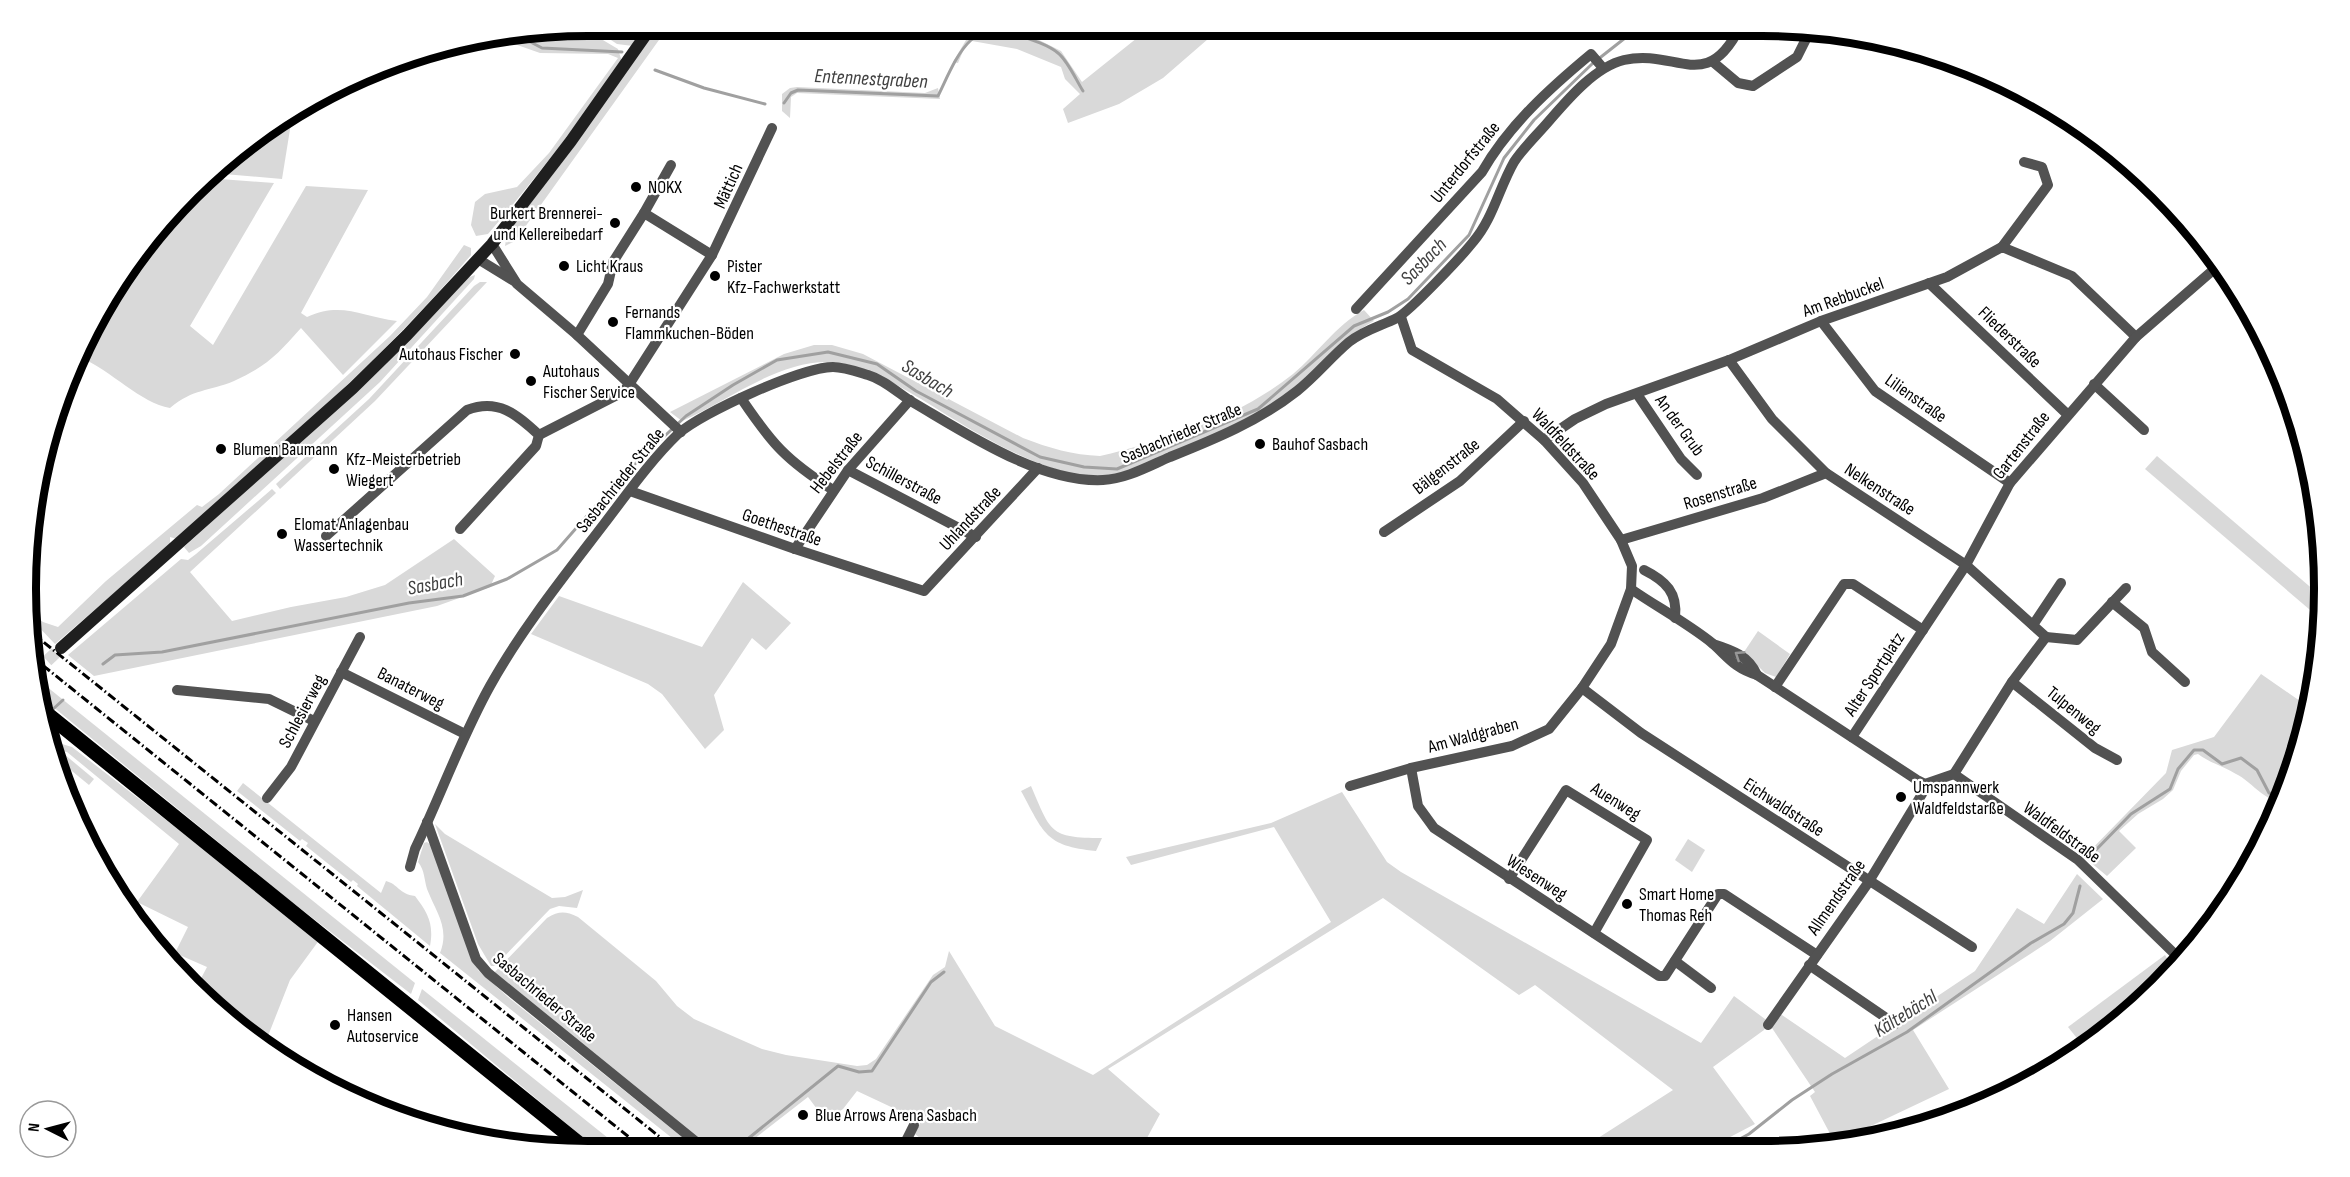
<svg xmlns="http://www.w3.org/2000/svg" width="2350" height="1177" font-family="'Sofia Sans Condensed',sans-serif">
<rect width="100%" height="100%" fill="#fff"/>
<!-- green -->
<g fill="#d9d9d9">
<path d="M590,26h57l-14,20 -16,-2z"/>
<path d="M658,26h11l-154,215 -10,5 2,-12 60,-78z"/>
<path d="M1152,26h71l-60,52 -44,26 -51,19 -5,-14 17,-15 -15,-15 -4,-12 -44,-18 -45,-8 -6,3 -8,19 -5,-1 19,-32 51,2 38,19 21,31z"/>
<path d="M581,27l37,22 4,13c-42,59 -86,116 -134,172l-12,2 -5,-11 4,-23 10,-8 32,-7 32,-34 69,-95 -10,-4 -68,-1 -37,-13z"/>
<path d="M797,87l128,6 13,-5 2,11 -143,-6 -6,4 -1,21 -8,-7v-17l8,-6z"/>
<path d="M292,117l-10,62 -70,-6 33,-31z"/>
<path d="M207,178l67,5 -84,143 23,19 93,-159 62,4 -67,123 6,4c35,-16 55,0 90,4l-54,54 -42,-47c-23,26 -34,38 -67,53 -26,11 -40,7 -64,27 -29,-5 -59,-37 -88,-50l19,-51 64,-89z"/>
<path d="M464,245l7,3v7c-89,105 -192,193 -294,284l-7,-2v8l-115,99 -23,-24v-7l11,9 15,5 48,-46 91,-76 5,2 17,-13 171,-158 37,-39z"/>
<path d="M475,275l-1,4 -94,103 -179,164 -12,7 -5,-6 190,-173 93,-96z"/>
<path d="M480,282h7l-112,119 -95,88 -4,-5 93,-85 105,-113z"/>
<path d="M1364,310l10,11c-32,17 -51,45 -79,67 -36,28 -79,47 -120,65 -21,9 -41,20 -64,23 -56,9 -143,-48 -190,-77 -28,-16 -59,-36 -92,-37 -52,-1 -101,39 -147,59l-12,-9 114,-58 30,-9h18l31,9 160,84c26,10 50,17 77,18 67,-16 139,-39 193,-82 25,-21 42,-48 71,-64z"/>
<path d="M2157,456l165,141 1,24 -178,-152z"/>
<path d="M272,489l4,4 -86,79 42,49 59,-14 55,-10 39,-12 69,-46 41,37 -5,11 -53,19 -343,70 -26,-21 113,-96 7,1 8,-6z"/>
<path d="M743,582l48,41 -25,27 -14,-12 -38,57 10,35 -19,19 -43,-55 -14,-10 -117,-50 28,-38 143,51z"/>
<path d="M1758,631l32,23 -14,23 -11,-4 -21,-21z"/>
<path d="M2261,674l49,34 -5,26 -25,68c-19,-4 -28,-20 -44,-28 -13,-8 -26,-11 -38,-20l-4,1 -13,16 -8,19 -10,9 -25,15 -19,17 17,17 -29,28 -23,-19 82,-84 6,-23 42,-13z"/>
<path d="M41,682l374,301 -4,11 -123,-95 -247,-202 -4,-12z"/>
<path d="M55,742l17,5 248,192 -30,41 -24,61 -71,-51 12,-23 -32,-14 13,-26 -51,-25 42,-58 -112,-92 -10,-2z"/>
<path d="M58,753l6,1 30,25 -5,6 -28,-23z"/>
<path d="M243,783l138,110 5,-12c12,3 13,13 29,15 13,17 19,28 15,50l-73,-60 1,-2 -5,-4 -2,2 -45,-36 2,-3 -6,-4 -2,2 -63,-50z"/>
<path d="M1031,786c20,46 18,52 71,52l-6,13c-51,-5 -52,-18 -75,-60z"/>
<path d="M1342,792l45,70 14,10 300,171 33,-47 35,26 -5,8 -51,37 42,57 -44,23h-127l89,-57 -138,-105 -16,10 -136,-97 -275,171 52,45 -19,35h-234l3,-3 12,3 3,-7 -10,-8 6,-13 -64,-30 -14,18 -17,12 -18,-24 -68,53h-30l-218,-175 55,-57c12,-7 18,-7 31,-1l78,64 21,25 17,13 68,30 24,6 71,11 10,-1 9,-6 57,-84 12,-8 4,-16 46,75 98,49 238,-153 -57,-95 -143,38 -5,-8 145,-34z"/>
<path d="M435,824l10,10 107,64 13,-1 18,-7 -6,18 -18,-2 -9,3 -55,57h-4l-13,-22z"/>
<path d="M1688,839l17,11 -13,22 -17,-12z"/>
<path d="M427,842l4,3 47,125 30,27 190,153h-11l-247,-197c10,-25 -4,-41 -13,-64 -3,-10 -2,-18 -9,-27l6,-19z"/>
<path d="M2077,874l26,25 -53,42 -137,89 36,59 -114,54 -25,-47 5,-4 -43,-64 7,-15 66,45 130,-87 42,-63 27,16z"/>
<path d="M2165,955l9,15 -70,65 -20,12 -16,-20z"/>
<path d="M422,989l201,161h-25l-180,-150z"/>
</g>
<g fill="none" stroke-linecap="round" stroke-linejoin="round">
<!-- stream -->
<g stroke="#a0a0a0" stroke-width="3">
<path d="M521,37l21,11 80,4"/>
<path d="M655,70l49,18 61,16"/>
<path d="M784,103l7,-10 7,-3 140,6c9,-18 18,-42 33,-56 16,-16 71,-1 87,13 10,8 18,27 25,38"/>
<path d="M103,664l12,-9 47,-3 247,-49 54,-7 44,-17 50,-29 64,-73 65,-61 47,-31 44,-25 51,-8 49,12 39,27 124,66 44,10 33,2 141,-60 96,-83 34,-14 20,-13 61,-64 35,-77 30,-38 58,-56 47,-37"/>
<path d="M51,711l12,-11"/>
<path d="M2089,857l42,-43 39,-25 8,-20 16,-19h9l19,14 19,-6 16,12 12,23 13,3"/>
<path d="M1725,1147l24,-13 43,-34 40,-26 75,-42 124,-89 33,-19 9,-11 7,-27"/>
<path d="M734,1150l104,-84 21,6 13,-1 59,-89 13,-10"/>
</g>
<!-- secondary-tunnel -->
<path stroke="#d9d9d9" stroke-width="12" stroke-dasharray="12 6" stroke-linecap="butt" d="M34,673l27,-25"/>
<!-- street -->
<g stroke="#525252" stroke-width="10">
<path d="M1713,62l25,21 15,3 44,-29 14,-28"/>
<path d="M644,213l27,-48"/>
<path d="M492,244l25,40 60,51 104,97"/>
<path d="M2002,247l46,-62 -6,-18 -18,-5"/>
<path d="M478,259l36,22"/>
<path d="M1929,283l138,131"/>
<path d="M1356,309l126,-137c27,-47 68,-84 109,-118l12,14"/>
<path d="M1821,321l54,70 135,92"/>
<path d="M577,335l31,-51 5,-22 31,-49 68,42"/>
<path d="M1729,360l43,59 54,54 140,92 80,72 -34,45 -58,92"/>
<path d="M2094,384l50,46"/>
<path d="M1637,394l44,65 16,16"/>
<path d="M741,398c31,46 45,62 92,92"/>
<path d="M539,435l84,-43 7,-9 82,-128 60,-127"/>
<path d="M1544,440l31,-21 31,-15 123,-44 92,-39 126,-44 55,-30 70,29 64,61"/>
<path d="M848,470l128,67"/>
<path d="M630,491l165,58 129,42 114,-123"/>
<path d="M1384,532l76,-51 64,-60"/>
<path d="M326,536l141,-126c31,-12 49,4 72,25l-3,11 -76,83"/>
<path d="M1621,540l142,-42 63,-25"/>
<path d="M795,549l53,-79 62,-70"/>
<path d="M1644,570c22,11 34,23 31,48"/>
<path d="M1631,589c26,18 56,34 81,54 16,14 22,25 45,32l160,105 8,4 29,-10"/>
<path d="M2112,602l32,26 8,24 33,30"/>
<path d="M2033,625l28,-42"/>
<path d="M2046,637l31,3 49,-52"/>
<path d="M1713,644c19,6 36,12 44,31"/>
<path d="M341,672l124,62"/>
<path d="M2012,682l83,66 22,12"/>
<path d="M1775,687l69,-103h9l70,46"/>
<path d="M1582,688l59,45 331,214"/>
<path d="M177,690l92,9 45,22"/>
<path d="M1852,737l114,-172 44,-82 126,-146 83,-72"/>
<path d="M1411,768l7,38 16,22 225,148h6l53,-82h6l93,61"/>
<path d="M1954,774l124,86 105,102"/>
<path d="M1350,786l61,-18 101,-22 37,-17 33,-41 29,-44 20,-55 1,-23 -11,-26 -38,-57 -39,-43 -47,-41 -85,-49 -11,-33"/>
<path d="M267,798l24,-31 69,-130"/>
<path d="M427,822l49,137 12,14 218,177"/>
<path d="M410,867l5,-18c26,-54 46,-111 75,-163 31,-56 75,-111 114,-162 23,-30 46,-63 74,-90 23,-21 124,-67 155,-67 11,0 25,5 35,8 17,5 31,19 46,28 53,31 126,80 189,77 23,-1 46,-14 67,-23 45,-18 89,-36 127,-66 19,-15 34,-34 52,-49 15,-12 32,-16 48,-24 14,-8 64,-61 76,-76 20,-23 26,-54 41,-80 9,-14 24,-28 35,-41 19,-22 46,-54 75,-61 52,-12 82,35 116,-33"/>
<path d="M1509,879l57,-89 81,50 -53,93"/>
<path d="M1675,961l36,27"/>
<path d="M1809,965l86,59"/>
<path d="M1768,1025l100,-142 54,-89 3,-10"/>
<path d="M902,1149l12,-24"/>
</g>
<!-- secondary -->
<path stroke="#1f1f1f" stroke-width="12" d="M61,648l292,-260 54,-53 85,-91 79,-103 81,-115"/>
<!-- primary -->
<path stroke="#000" stroke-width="15" d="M46,713l541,437"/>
<!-- rail -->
<g stroke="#000" stroke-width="3" stroke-dasharray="9 3 1.5 3" stroke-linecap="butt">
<path d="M31,632l645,518"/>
<path d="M30,655l615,495"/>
</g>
</g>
<!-- one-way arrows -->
<defs><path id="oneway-chevron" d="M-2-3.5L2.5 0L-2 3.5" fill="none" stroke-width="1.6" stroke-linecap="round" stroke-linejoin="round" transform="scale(1.5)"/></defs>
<use stroke="#979797" href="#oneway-chevron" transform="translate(1739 655) rotate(-147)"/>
<!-- markers -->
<g fill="#000" stroke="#fff" stroke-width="2">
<circle cx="636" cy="187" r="6"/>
<circle cx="615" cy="223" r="6"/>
<circle cx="564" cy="266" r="6"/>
<circle cx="715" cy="276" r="6"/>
<circle cx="613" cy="322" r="6"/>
<circle cx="515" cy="354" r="6"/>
<circle cx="531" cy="381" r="6"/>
<circle cx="1260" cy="444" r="6"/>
<circle cx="221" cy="449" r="6"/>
<circle cx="334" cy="469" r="6"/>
<circle cx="282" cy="534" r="6"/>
<circle cx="1901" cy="797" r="6"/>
<circle cx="1627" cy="904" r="6"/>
<circle cx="335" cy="1025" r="6"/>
<circle cx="803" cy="1115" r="6"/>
</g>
<g text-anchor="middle" stroke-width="4.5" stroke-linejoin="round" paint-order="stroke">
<!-- street labels -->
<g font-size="18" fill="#000" stroke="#fff">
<text transform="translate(1465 162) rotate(-51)" y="6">Unterdorfstraße</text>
<text transform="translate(728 186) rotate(-66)" y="6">Mättich</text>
<text transform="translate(1843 297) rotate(-20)" y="6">Am Rebbuckel</text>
<text transform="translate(2010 337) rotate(44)" y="6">Fliederstraße</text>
<text transform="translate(1916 398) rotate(35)" y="6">Lilienstraße</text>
<text transform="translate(1680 425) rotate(54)" y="6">An der Grub</text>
<text transform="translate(1181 433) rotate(-23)" y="6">Sasbachrieder Straße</text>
<text transform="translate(1566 444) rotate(47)" y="6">Waldfeldstraße</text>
<text transform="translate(2021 445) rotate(-52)" y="6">Gartenstraße</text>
<text transform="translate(836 462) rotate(-52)" y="6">Hebelstraße</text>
<text transform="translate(1446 466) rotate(-38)" y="6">Bälgenstraße</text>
<text transform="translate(620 480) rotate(-51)" y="6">Sasbachrieder Straße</text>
<text transform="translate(904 480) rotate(28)" y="6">Schillerstraße</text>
<text transform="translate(1880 489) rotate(33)" y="6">Nelkenstraße</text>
<text transform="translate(1720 493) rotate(-17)" y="6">Rosenstraße</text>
<text transform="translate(970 518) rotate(-47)" y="6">Uhlandstraße</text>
<text transform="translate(782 527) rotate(19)" y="6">Goethestraße</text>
<text transform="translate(1874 674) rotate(-57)" y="6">Alter Sportplatz</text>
<text transform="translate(411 688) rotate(27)" y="6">Banaterweg</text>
<text transform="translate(2074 710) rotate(39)" y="6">Tulpenweg</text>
<text transform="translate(302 711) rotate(-62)" y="6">Schlesierweg</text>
<text transform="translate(1473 735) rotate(-15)" y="6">Am Waldgraben</text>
<text transform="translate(1616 801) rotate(32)" y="6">Auenweg</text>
<text transform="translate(1784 807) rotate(33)" y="6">Eichwaldstraße</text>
<text transform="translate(2062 832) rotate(36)" y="6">Waldfeldstraße</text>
<text transform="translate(1537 877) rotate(33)" y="6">Wiesenweg</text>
<text transform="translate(1836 897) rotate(-55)" y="6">Allmendstraße</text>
<text transform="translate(545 997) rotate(40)" y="6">Sasbachrieder Straße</text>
</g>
<!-- poi labels -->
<g font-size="18" fill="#000" stroke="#fff" text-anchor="start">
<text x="648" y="193">NOKX</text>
<text x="603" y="219" text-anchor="end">Burkert Brennerei-<tspan x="603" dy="21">und Kellereibedarf</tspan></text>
<text x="576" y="272">Licht Kraus</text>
<text x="727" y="272">Pister<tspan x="727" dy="21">Kfz-Fachwerkstatt</tspan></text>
<text x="625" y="318">Fernands<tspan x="625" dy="21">Flammkuchen-Böden</tspan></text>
<text x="503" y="360" text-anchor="end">Autohaus Fischer</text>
<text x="543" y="377">Autohaus<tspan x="543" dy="21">Fischer Service</tspan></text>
<text x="1272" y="450">Bauhof Sasbach</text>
<text x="233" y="455">Blumen Baumann</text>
<text x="346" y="465">Kfz-Meisterbetrieb<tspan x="346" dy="21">Wiegert</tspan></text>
<text x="294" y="530">Elomat Anlagenbau<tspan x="294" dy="21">Wassertechnik</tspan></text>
<text x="1913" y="793">Umspannwerk<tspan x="1913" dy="21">Waldfeldstarße</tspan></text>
<text x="1639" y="900">Smart Home<tspan x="1639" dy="21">Thomas Reh</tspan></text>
<text x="347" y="1021">Hansen<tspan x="347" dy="21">Autoservice</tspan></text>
<text x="815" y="1121">Blue Arrows Arena Sasbach</text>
</g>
<!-- water labels -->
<g font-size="20" font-style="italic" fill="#414141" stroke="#fff">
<text transform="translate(871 78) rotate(3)" y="7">Entennestgraben</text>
<text transform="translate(1423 261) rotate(-46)" y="7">Sasbach</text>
<text transform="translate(928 378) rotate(31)" y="7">Sasbach</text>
<text transform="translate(435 583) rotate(-10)" y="7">Sasbach</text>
<text transform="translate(1905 1013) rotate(-32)" y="7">Kältebächl</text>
</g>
</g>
<!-- crop -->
<path d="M0 0H2350V1177H0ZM588 36H1762A552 552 0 0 1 2314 588V589A552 552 0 0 1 1762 1141H588A552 552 0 0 1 36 589V588A552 552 0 0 1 588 36Z" fill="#fff" fill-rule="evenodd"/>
<path fill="none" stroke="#000" stroke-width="8" d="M588 36H1762A552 552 0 0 1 2314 588V589A552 552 0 0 1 1762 1141H588A552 552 0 0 1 36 589V588A552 552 0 0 1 588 36Z"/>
<!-- north arrow -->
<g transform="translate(48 1129) rotate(276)"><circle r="28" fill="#ffffff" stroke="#999999" stroke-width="1.5"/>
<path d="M0-4.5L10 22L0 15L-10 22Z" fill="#000000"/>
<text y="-9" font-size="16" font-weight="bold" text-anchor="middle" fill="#000000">N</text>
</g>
</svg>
